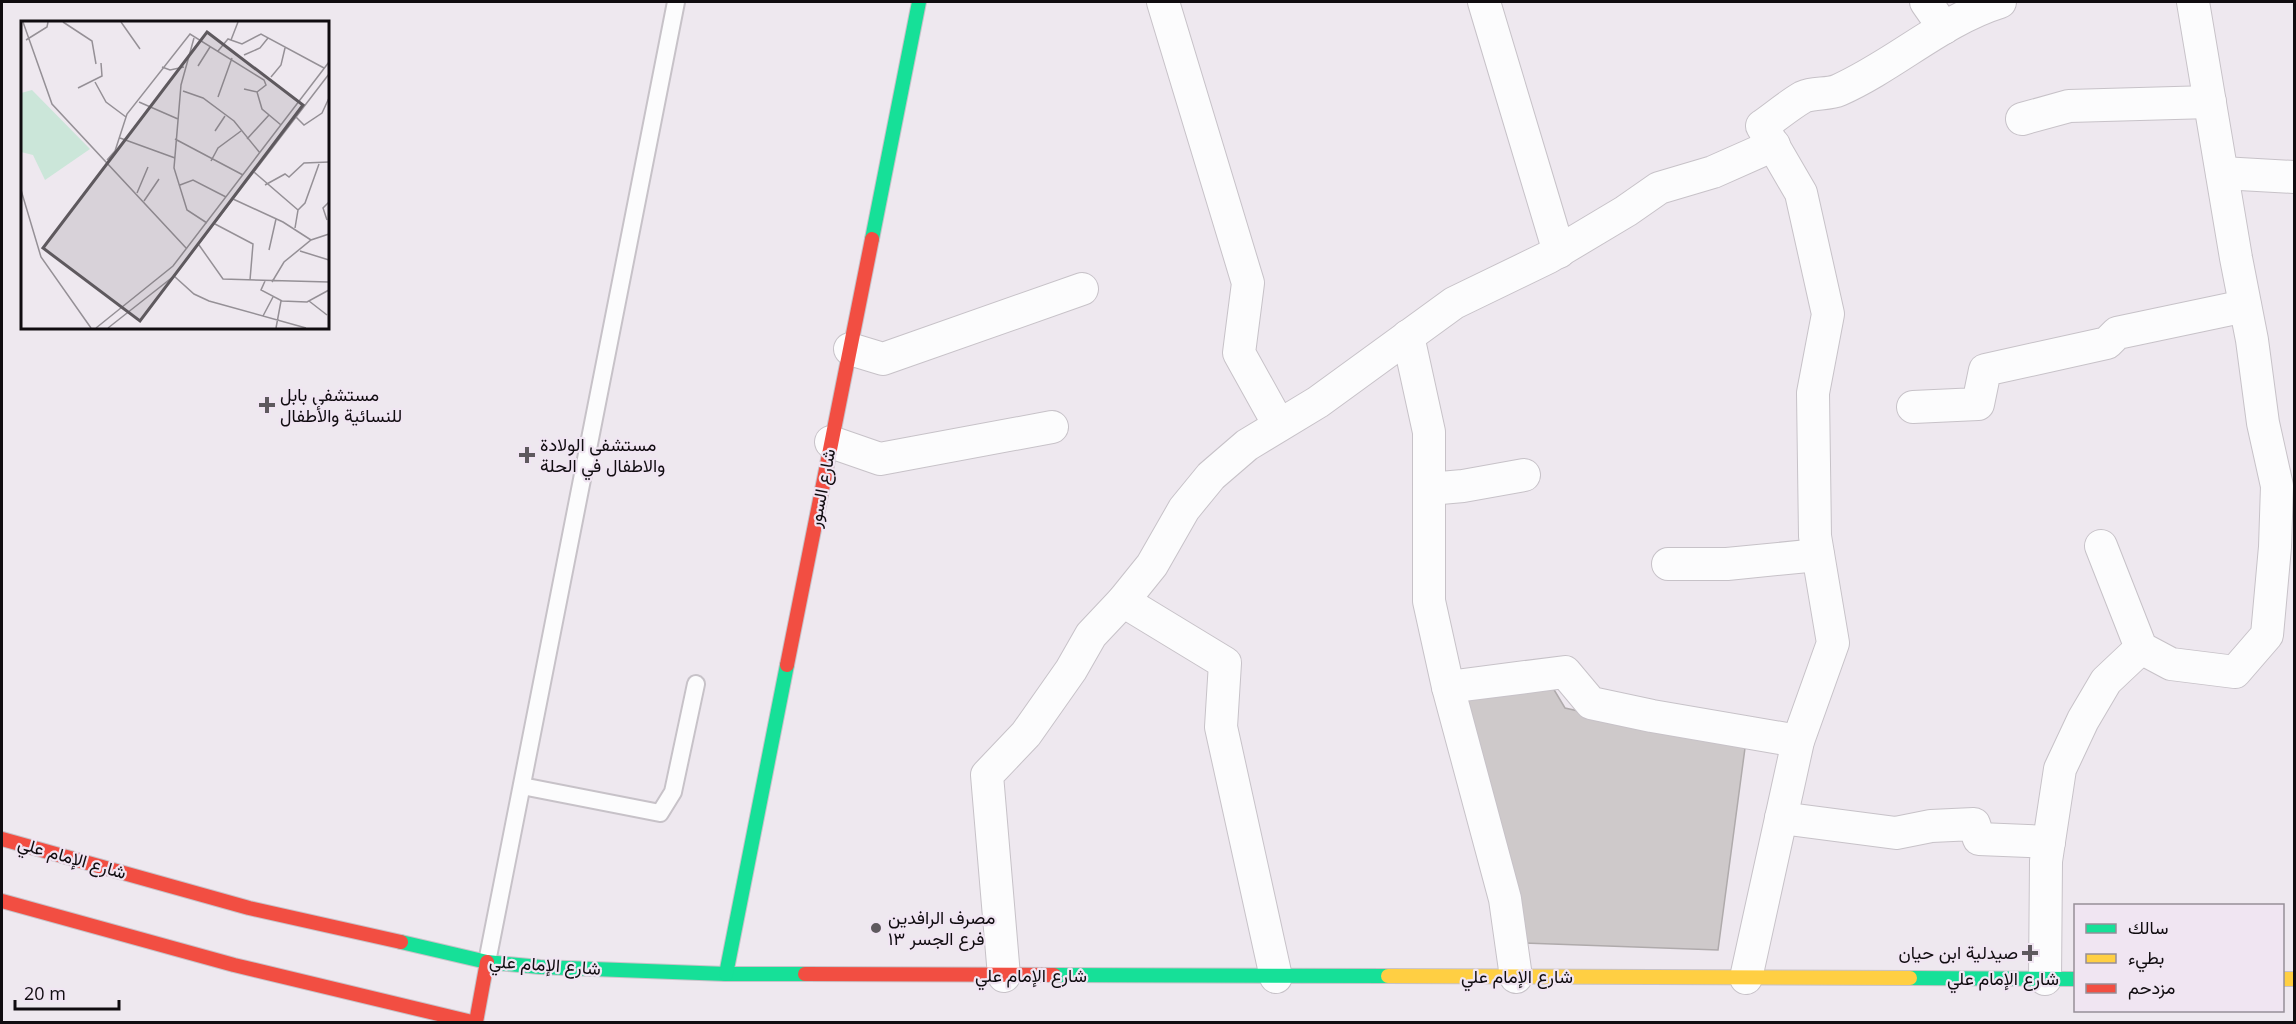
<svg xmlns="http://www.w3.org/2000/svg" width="2296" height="1024" font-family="'Open Sans',Vazirmatn,sans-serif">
<rect width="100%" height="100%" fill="#eee8ef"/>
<!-- building -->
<path fill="#cec9ca" stroke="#afaaab" stroke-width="1.5" d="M1553,688l12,20 180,40 -27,202 -195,-7 -65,-243z"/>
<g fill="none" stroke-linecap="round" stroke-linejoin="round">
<!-- lane casing -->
<g stroke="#c7c2c8" stroke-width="20">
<g id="lane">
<path d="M522,786l138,27 13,-21 23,-108"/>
<path d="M487,962l189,-960"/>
</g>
</g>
<!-- street casing -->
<g stroke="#c7c2c8" stroke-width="34">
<g id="street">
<path d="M1163,2l85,281 -9,70 40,72"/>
<path d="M1484,2l75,250"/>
<path d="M1926,2l18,26"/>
<path d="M2022,119l47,-13 141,-4"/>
<path d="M2222,173l72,4"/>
<path d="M1408,336l21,96v169l19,86 57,212 11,78"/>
<path d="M850,349l33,10 199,-70"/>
<path d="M1913,407l65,-3 7,-34 122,-27 10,-10 128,-27"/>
<path d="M831,442l49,17 172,-32"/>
<path d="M1429,489l34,-3 61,-11"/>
<path d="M2101,546l40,102 30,16 64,8 32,-37 8,-88 2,-61 -14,-63 -11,-83 -16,-82 -43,-256"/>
<path d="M1668,564h59l91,-9"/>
<path d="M1123,601l102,62 -4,64 55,250"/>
<path d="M1448,687l117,-15 26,31 61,13 146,25"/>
<path d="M1781,818l115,15 35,-7 43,-2 5,15 70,3"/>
<path d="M1004,976l-17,-201 39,-41 45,-64 20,-35 32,-34 29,-36 32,-56 27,-33 36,-31 71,-43 136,-99 95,-46 77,-46 33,-23 54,-16 61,-27"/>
<path d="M1746,978l52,-237 35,-98 -18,-107 -2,-143 15,-79 -27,-121 -39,-67c13,-9 27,-21 41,-29 11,-5 25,-2 36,-7 56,-25 103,-70 161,-88"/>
<path d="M2045,979l1,-118 14,-92 23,-49 23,-39 35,-33"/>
</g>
</g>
<!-- fast casing -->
<g stroke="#c7c2c8" stroke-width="16">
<g id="fast">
<path d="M872,239l47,-237"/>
<path d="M401,942l86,20 53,5 186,7h79"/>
<path d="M726,974l61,-309"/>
<path d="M1054,975l334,1"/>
<path d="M1910,978l166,1"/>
</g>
</g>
<!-- slow casing -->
<g stroke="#c7c2c8" stroke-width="16">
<g id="slow">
<path d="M1388,976l522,2"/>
<path d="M2282,979h12"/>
</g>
</g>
<!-- jam casing -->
<g stroke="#c7c2c8" stroke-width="16">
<g id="jam">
<path d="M787,665l85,-426"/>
<path d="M2,839l247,69 152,34"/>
<path d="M2,901l232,64 238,57"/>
<path d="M805,974l249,1"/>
<path d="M476,1022l11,-60"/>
</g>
</g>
<!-- lane -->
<use href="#lane" stroke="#fcfcfd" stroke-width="16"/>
<!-- street -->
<use href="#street" stroke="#fcfcfd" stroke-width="32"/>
<!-- fast -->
<use href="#fast" stroke="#16e098" stroke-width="14"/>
<!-- slow -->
<use href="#slow" stroke="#ffcf43" stroke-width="14"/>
<!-- jam -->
<use href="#jam" stroke="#f24e42" stroke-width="14"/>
</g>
<!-- markers -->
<g fill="#5e595e" stroke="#f0e5f2" stroke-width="2">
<path d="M264 396h6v6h6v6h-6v6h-6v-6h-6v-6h6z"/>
<path d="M524 446h6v6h6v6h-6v6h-6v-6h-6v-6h6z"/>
<circle cx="876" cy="928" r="6"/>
<path d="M2027 944h6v6h6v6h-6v6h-6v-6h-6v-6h6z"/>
</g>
<g text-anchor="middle" stroke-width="4.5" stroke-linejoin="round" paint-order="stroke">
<!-- poi labels -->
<g font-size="18" fill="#100c10" stroke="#f0e5f2" text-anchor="start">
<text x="280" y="401">مستشفى بابل<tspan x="280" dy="21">للنسائية والأطفال</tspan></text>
<text x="540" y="451">مستشفى الولادة<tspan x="540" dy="21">والاطفال في الحلة</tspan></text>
<text x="888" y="924">مصرف الرافدين<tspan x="888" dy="21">فرع الجسر ١٣</tspan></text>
<text x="2018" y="959" text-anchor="end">صيدلية ابن حيان</text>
</g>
<!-- street labels -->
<g font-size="18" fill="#100c10" stroke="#f0e5f2">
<text transform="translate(822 488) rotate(-79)" y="6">شارع السور</text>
<text transform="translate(72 858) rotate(16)" y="6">شارع الإمام علي</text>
<text transform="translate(545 965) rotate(4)" y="6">شارع الإمام علي</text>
<text x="1031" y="982">شارع الإمام علي</text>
<text x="1517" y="983">شارع الإمام علي</text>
<text x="2003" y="985">شارع الإمام علي</text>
</g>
</g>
<!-- overview -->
<g transform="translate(21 21)">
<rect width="308" height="308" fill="#eee8ef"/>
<path d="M11,69l58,59 -45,31 -12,-25 -12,-3v-59z" fill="#cbe6d9"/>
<path fill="none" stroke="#959096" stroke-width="1.5" d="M2,1l29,82 135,145M42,1l29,19 4,23M100,1l19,27M173,17l-13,47 -7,83 13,42 20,13M5,19l21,-13 1,-5M210,19l7,-18M197,30l10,-12 14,5 19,-10 63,34M223,34l16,-7 8,-10M177,45l12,-19M141,46l8,3 14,-3M250,56l10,-12 4,-17M74,61l11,20 20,15M57,67l24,-12 -1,-13M162,70l20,7 31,23 26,32M236,71l5,17 19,16M197,76l14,-39M118,81l39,17M275,96l8,8 18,-12 7,-15M194,110l10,-15M99,117l55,20M154,118l68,36M226,118l22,-24M86,139l8,-9 12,-37 63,-80 74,46 2,5 -9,7 -13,-3M190,140l7,-13 23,-17M233,151l44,38 -3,18M159,164l13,-5 33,17M244,164l20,-11 4,3 15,-14 25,-1M0,169l20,67 50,71M116,172l11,-26M212,178l50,23 28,18M123,180l15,-22M277,189l7,-7 14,-39M306,199l-4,-12 6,-6M194,203l38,20 -3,36M178,224l24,34 106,3M248,229l7,-31M279,230l29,9M153,255l20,18 15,7 97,27M244,260l-4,9 21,11 25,1 22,-12M251,261l12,-20 27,-22 18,-6M288,280l18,14M242,295l10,-19M75,307l77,-62 156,-204M87,307l66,-52 155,-202M255,307l5,-27"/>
<path fill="#5e595e" fill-opacity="0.15" stroke="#5e595e" stroke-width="3" d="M186,11l96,73 -163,216 -97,-73z"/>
<rect width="308" height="308" fill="none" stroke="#100c10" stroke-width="3"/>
</g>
<!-- border -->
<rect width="2296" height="1024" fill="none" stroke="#100c10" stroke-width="6"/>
<!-- legend -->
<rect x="2074" y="904" width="210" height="108" fill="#f0e5f2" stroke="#968e98" stroke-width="1.5"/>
<rect x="2086" y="924" width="30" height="9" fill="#16e098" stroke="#968e98" stroke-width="1.5"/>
<text x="2128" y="934" font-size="18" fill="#100c10">سالك</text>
<rect x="2086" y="954" width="30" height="9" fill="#ffcf43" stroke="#968e98" stroke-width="1.5"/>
<text x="2128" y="964" font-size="18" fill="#100c10">بطيء</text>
<rect x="2086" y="984" width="30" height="9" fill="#f24e42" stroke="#968e98" stroke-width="1.5"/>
<text x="2128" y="994" font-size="18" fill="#100c10">مزدحم</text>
<!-- scale -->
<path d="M15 1000v9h104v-9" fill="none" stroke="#100c10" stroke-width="3"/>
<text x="24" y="1000" font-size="18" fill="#100c10" stroke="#f0e5f2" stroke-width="4.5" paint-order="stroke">20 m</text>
</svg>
